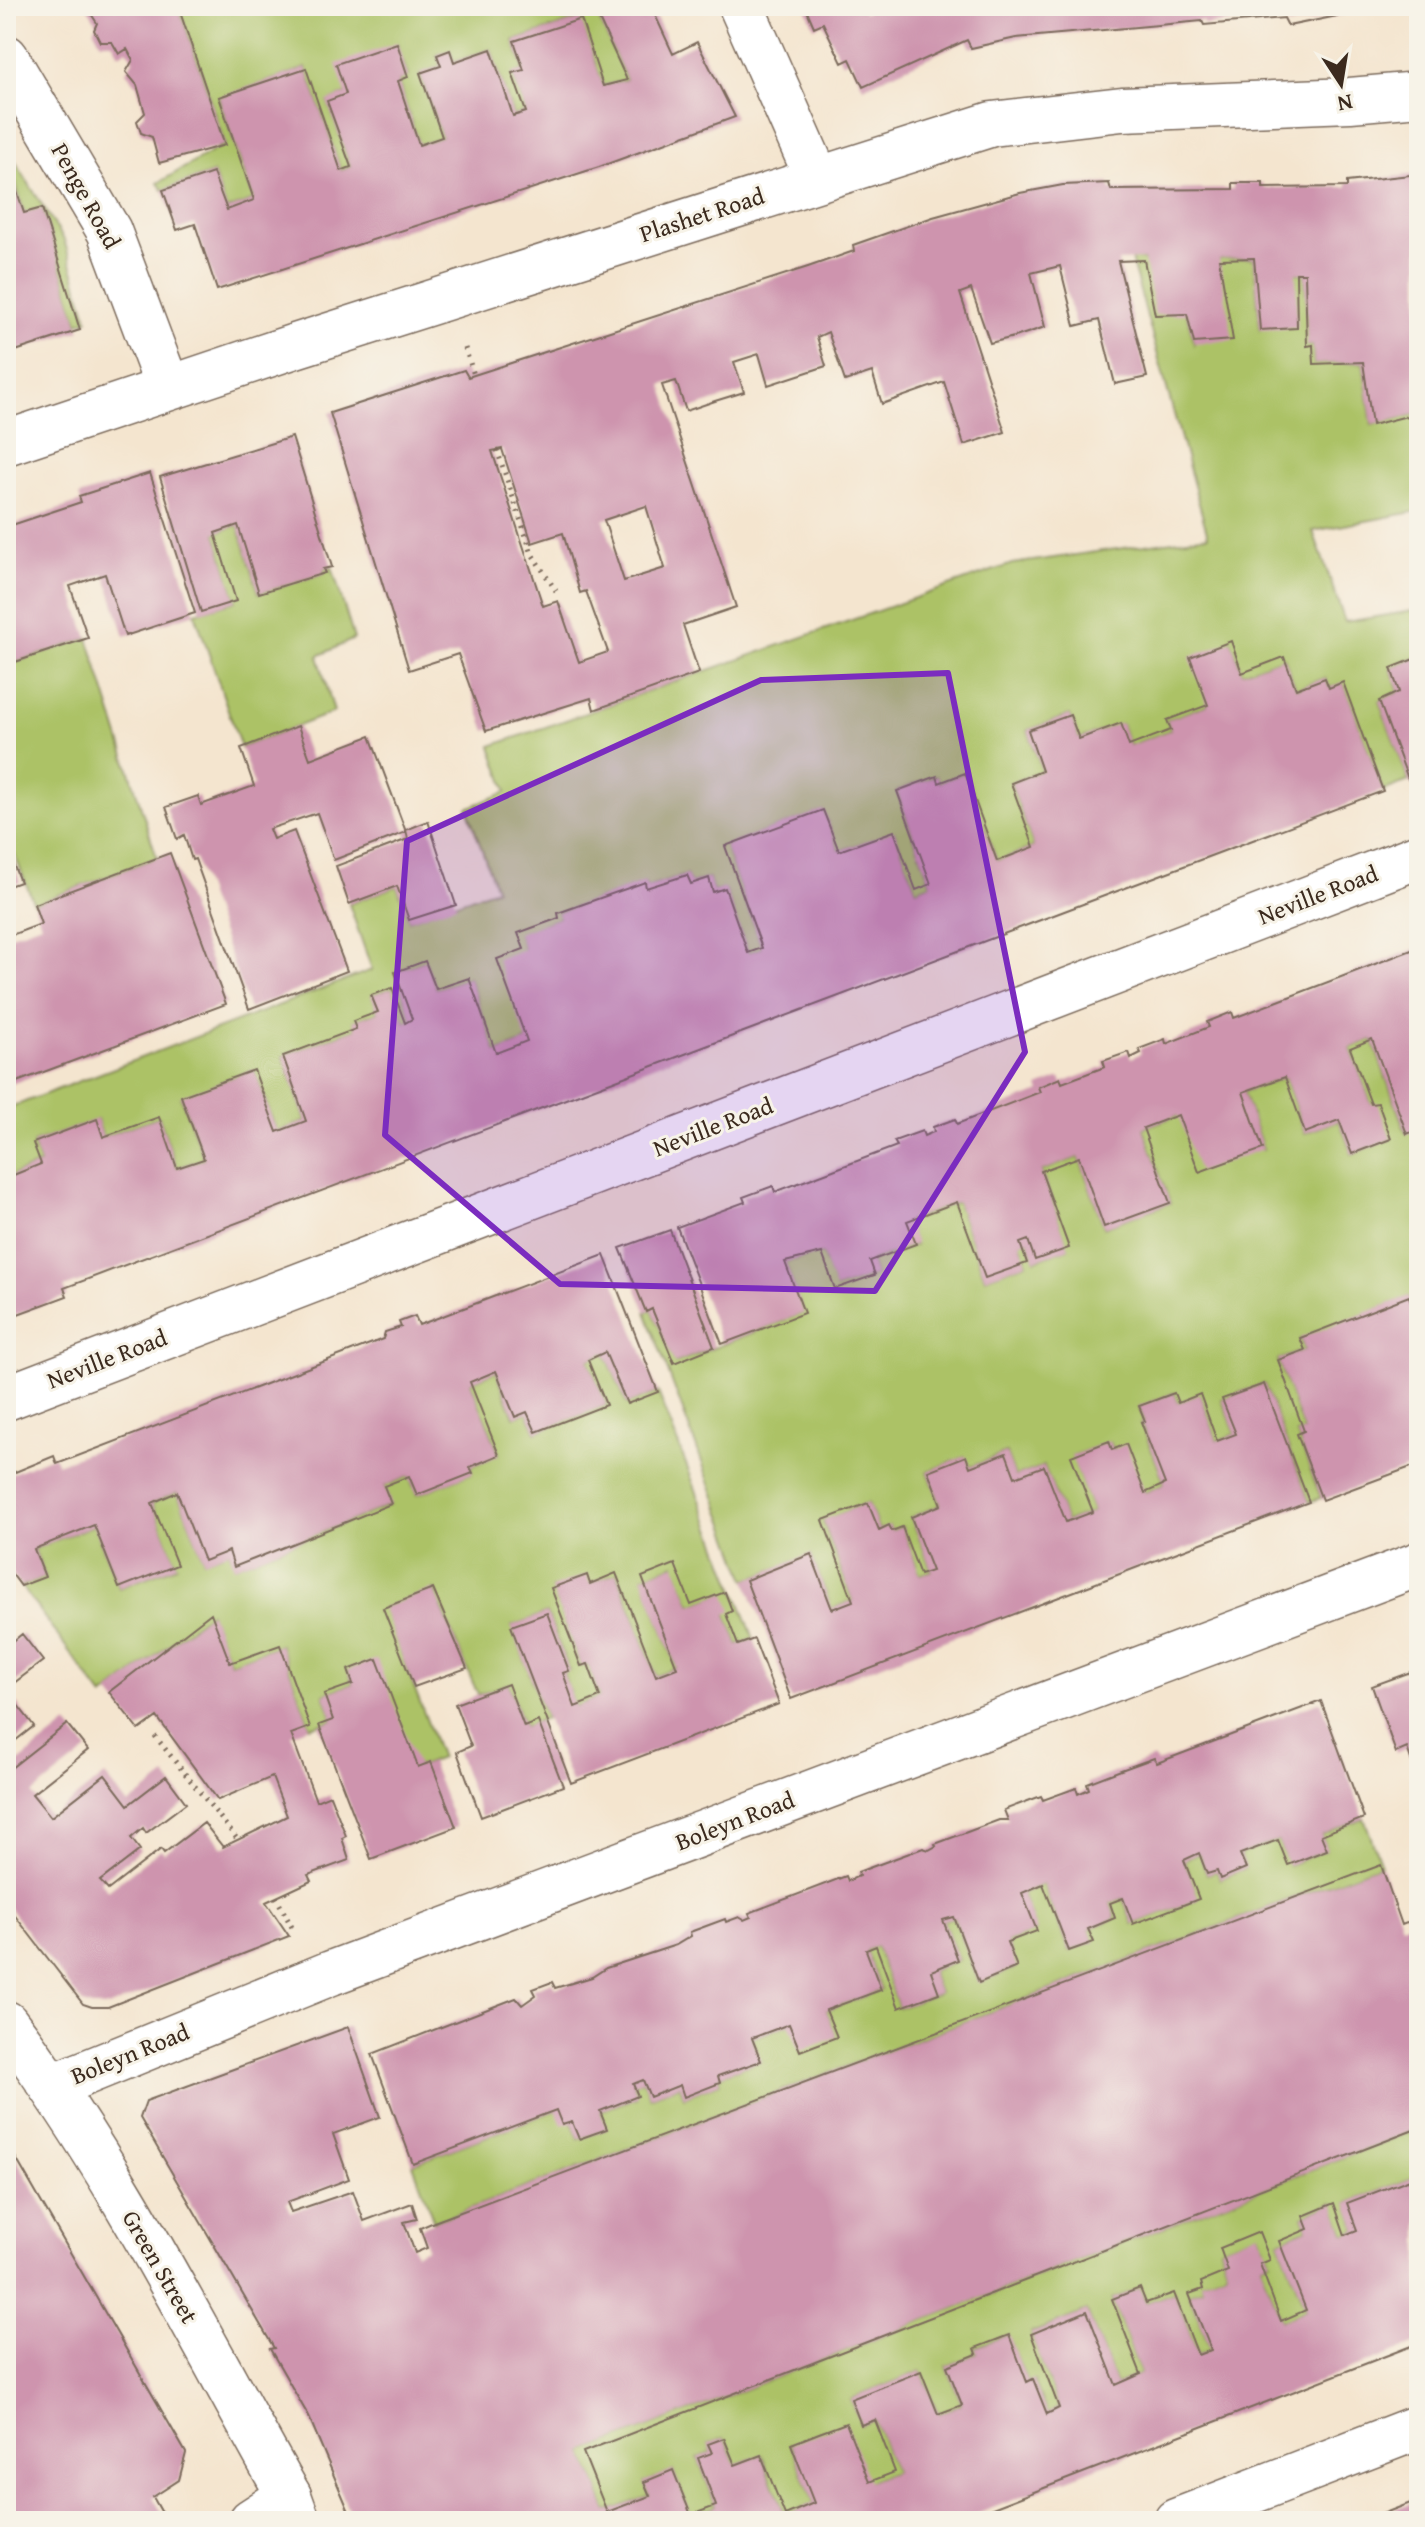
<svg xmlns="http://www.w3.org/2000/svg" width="1425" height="2527" viewBox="0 0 1425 2527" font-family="'Gentium Book Plus',serif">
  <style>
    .green { fill: #acc266; stroke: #747642; stroke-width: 2 }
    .building { fill: #ce94ae; fill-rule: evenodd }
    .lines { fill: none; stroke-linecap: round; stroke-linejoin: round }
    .minor-casing { stroke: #7c6b5c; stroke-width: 47 }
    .major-casing { stroke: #7c6b5c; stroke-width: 47 }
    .path { stroke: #7c6b5c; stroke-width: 5; stroke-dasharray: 2 6; stroke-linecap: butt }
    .minor { stroke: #fff; stroke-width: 44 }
    .major { stroke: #fff; stroke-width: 44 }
    .marked { fill: #7b2cbf; fill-opacity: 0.2; stroke: #7b2cbf; stroke-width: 6; stroke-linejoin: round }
    .labels { text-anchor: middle; stroke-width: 6; stroke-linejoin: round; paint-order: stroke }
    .street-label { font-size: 24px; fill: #3b2a1e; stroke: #f7f3e8 }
  </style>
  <rect width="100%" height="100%" fill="#f7f3e8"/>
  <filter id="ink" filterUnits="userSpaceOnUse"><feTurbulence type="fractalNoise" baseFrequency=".0125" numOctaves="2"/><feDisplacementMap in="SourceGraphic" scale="16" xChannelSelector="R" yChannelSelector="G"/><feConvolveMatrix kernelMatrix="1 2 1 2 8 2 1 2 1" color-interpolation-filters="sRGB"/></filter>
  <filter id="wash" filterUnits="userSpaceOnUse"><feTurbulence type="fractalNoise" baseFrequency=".006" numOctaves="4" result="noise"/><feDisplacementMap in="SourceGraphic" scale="32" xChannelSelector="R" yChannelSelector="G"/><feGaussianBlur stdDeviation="1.8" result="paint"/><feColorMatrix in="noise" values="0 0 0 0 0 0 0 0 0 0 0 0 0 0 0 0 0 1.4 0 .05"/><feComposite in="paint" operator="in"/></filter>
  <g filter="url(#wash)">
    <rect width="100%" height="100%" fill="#f4e5cf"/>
    <path class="green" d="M178 6H593L627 80 603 86 580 19 514 41 524 70 513 74 526 112 513 116 491 49 454 62 450 51 437 55 441 66 420 74 442 137 419 145 398 81 408 76 397 44 346 94 328 102 351 167 341 171 306 68 219 98 254 200 227 210 213 173 163 190 158 183 225 144Z
      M6 147 64 240 88 320 78 323 42 209 24 213Z
      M1254 258 1260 329 1296 273H1305L1308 346 1313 345 1314 364 1363 362 1372 425 1419 413V511L1313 531 1345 622 1419 610V657L1391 668 1399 692 1379 701 1409 781 1383 791 1343 683 1329 688 1325 678 1296 689 1284 657 1242 673 1231 642 1208 705 1167 720 1171 730 1129 746 1121 724 1079 739 1070 715 1028 730 1042 771 1011 783 1034 847 997 861 965 773 939 783 936 776 897 791 931 884 916 890 894 832 839 851 823 811 725 846 762 948 748 953 725 889 713 892 709 878 691 884 686 875 646 888 645 883 558 913 559 918 519 934 524 949 527 1041 496 1053 469 978 436 989 425 961 395 972 412 1019 405 1023 392 988 372 995 378 1012 354 1021 356 1029 283 1056 306 1121 277 1132 254 1070 181 1097 204 1159 177 1168 159 1117 103 1137 97 1120 33 1143 41 1164 6 1178V1109L372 970 349 904 397 886 409 920 496 889 467 808 507 792 491 746 1012 564 1208 536 1131 259 1144 260 1187 314 1194 343 1219 259Z
      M238 525 259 593 324 573 323 569 332 567 354 639 318 656 334 712 241 748 195 613 236 601 215 533Z
      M88 638 157 858 34 904 9 840H6V665Z
      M1372 1039 1406 1133 1419 1129V1323L1409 1297 1300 1339 1305 1350 1278 1360 1304 1431 1297 1434 1321 1498 1309 1502 1264 1384 1222 1399 1236 1434 1217 1441 1200 1395 1178 1403 1174 1393 1139 1407 1145 1421 1141 1423 1165 1484 1145 1493 1109 1442 1072 1456 1093 1512 1066 1522 1044 1466 1015 1477 1006 1453 970 1467 965 1457 928 1471 941 1505 911 1517 932 1571 920 1575 902 1527 892 1531 889 1526 879 1530 868 1503 823 1521 853 1601 832 1609 811 1555 746 1580 646 1312 652 1309 675 1363 803 1313 785 1262 822 1253 836 1289 875 1275 870 1261 915 1245 907 1221 957 1202 985 1278 1027 1263 1020 1243 1028 1240 1036 1260 1068 1248 1041 1171 1079 1157 1104 1227 1170 1203 1143 1128 1178 1115 1263 1149 1243 1092 1285 1077 1305 1133 1339 1120 1352 1154 1390 1139 1371 1104 1350 1048Z
      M605 1352 627 1404 658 1392 754 1639 738 1645 726 1614 725 1593 691 1605 674 1564 643 1577 677 1668 656 1676 617 1573 590 1584 552 1588 581 1666 588 1664 600 1697 575 1707 563 1673 569 1670 547 1613 512 1626 546 1718 524 1727 508 1684 478 1695 434 1590 384 1608 441 1758 418 1767 348 1670 353 1684 324 1694 333 1720 310 1727 280 1645 230 1663 210 1613 103 1697 21 1586 45 1577 34 1549 94 1525 119 1588 177 1566 152 1503 177 1492 204 1560 229 1551 235 1566 390 1505 384 1486 409 1476 417 1495 472 1473 470 1467 499 1454 470 1382 496 1371 514 1417 527 1412 536 1432 606 1405 588 1360Z
      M1364 1818 1381 1865 434 2222 413 2164 556 2110 572 2122 579 2139 606 2129 600 2111 637 2097 633 2084 643 2080 650 2097 680 2085 684 2097 720 2083 718 2076 760 2061 752 2038 789 2024 836 2036 826 2010 881 1990 866 1950 876 1946 899 2008 939 1993 931 1971 958 1960 943 1920 954 1917 979 1982 1016 1968 1007 1942 1036 1931 1022 1893 1043 1884 1069 1951 1093 1942 1088 1929 1115 1918 1110 1903 1123 1898 1133 1924 1198 1899 1184 1860 1199 1853 1207 1874 1217 1871 1220 1879 1245 1868 1240 1854 1278 1840 1289 1865 1326 1850 1321 1835Z
      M1419 2128V2185L1415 2177 1348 2203 1357 2230 1345 2235 1333 2203 1303 2216 1308 2229 1279 2241 1306 2310 1281 2321 1260 2264 1270 2260 1259 2233 1220 2248 1228 2271 1202 2282 1203 2289 1189 2294 1211 2350 1198 2355 1174 2293 1146 2303 1140 2288 1112 2299 1141 2374 1116 2385 1087 2311 1031 2333 1059 2408 1047 2414 1034 2380 1027 2382 1008 2335 975 2347 977 2354 947 2366 962 2405 938 2414 921 2371 851 2399 861 2425 875 2420 895 2472 869 2482 791 2444 814 2503 785 2515 762 2455 735 2465 724 2438 709 2444 712 2453 698 2458 716 2506 691 2515 673 2471 645 2482 650 2496 607 2512 583 2452Z"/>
    <g id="blocks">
      <path class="building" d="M86 6H178L225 145 159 163 152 137 141 133 137 121 145 113 137 85 126 72 133 60 127 49 119 54 112 42H100L94 30 97 23Z
        M593 6H651L673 54 697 42 735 117 599 167 217 290 195 224 177 230 163 190 213 173 227 210 254 200 219 97 306 68 341 171 351 167 327 101 346 94 336 64 397 43 408 77 398 81 419 145 442 137 420 73 441 66 437 55 450 50 454 62 491 49 513 116 526 112 512 73 524 70 514 41 581 19 603 86 627 80Z
        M805 6H860L864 13 879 6 1381 7 1288 26 1284 18 1204 25 1202 21 1016 38 971 48 967 40 863 87 850 59 842 63 823 23 814 27Z
        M6 159 24 213 42 208 80 330 6 354Z
        M1419 174V413L1372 425 1363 362 1314 364 1313 345 1307 346 1305 273H1296L1297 328 1260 330 1254 258 1219 259 1233 340 1194 343 1187 314 1155 315 1144 260 1118 261 1147 377 1115 384 1099 320 1075 326 1060 266 1031 273 1045 327 1018 336 990 343 971 289 960 293 1005 432 964 445 944 382 882 404 872 372 845 381 828 332 817 337 826 366 768 385 759 354 734 362 744 392 715 401 686 411 676 381 662 385 736 607 683 625 699 673 594 710 591 698 486 731 458 654 409 670 330 413 464 370 468 377 474 375 808 267 854 251 853 245 933 217 1020 193 1063 185 1109 183 1111 190 1233 189V183H1263V188L1347 187V182ZM502 449 532 543 563 533 580 593 586 591 608 652 579 662 558 601 543 606 492 451ZM646 506 665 568 624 581 604 520Z
        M292 437 332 567 323 569 325 573 259 593 238 525 215 533 236 601 201 612 160 477Z
        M150 473 195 613 125 636 105 574 70 586 88 638 6 665V527L81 502 79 496Z
        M1231 641 1242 673 1284 657 1296 689 1325 678 1329 688 1343 682 1383 791 64 1288 67 1296 7 1318 6 1178 41 1164 33 1143 97 1119 103 1137 159 1117 177 1168 204 1159 181 1096 254 1070 277 1132 306 1121 283 1056 356 1029 353 1021 378 1012 371 995 392 988 405 1023 412 1019 395 972 425 961 436 989 469 978 496 1053 527 1041 497 959 524 949 518 933 559 918 558 913 645 882 646 888 687 875 691 884 709 878 713 892 725 888 748 953 762 948 725 846 823 810 839 851 894 831 916 890 931 884 897 791 937 776 939 783 965 773 997 861 1034 847 1011 783 1042 771 1028 730 1070 715 1079 739 1121 723 1129 746 1171 730 1167 720 1208 705 1190 657Z
        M1419 657V780L1410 784 1379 701 1399 692 1391 668Z
        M298 726 310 759 370 736 406 832 334 860 317 813 269 829 273 839 294 831 347 971 249 1009 195 859 192 860 184 835 177 839 166 807 198 796 201 805 254 786 241 748Z
        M428 821 456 905 409 920 397 886 349 904 336 866 408 839 406 830Z
        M6 845 20 882 6 887Z
        M170 853 226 1004 6 1086V937L41 924 34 904Z
        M1419 940V1129L1407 1134 1372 1039 1350 1048 1371 1104 1378 1103 1391 1139 1352 1154 1339 1120 1305 1133 1285 1077 1243 1092 1263 1149 1199 1172 1178 1115 1143 1128 1170 1203 1104 1227 1079 1157 1041 1171 1069 1248 1035 1260 1028 1240 1020 1243 1027 1263 985 1278 957 1202 907 1221 916 1244 870 1261 875 1275 835 1289 822 1253 785 1262 804 1313 722 1344 677 1227 745 1202 743 1197 773 1186 775 1192 897 1146 894 1141 922 1131 924 1136 934 1132 933 1127 955 1119 957 1124 1040 1092 1038 1087 1060 1078 1062 1083 1105 1067 1103 1061 1129 1052 1131 1058 1141 1053 1139 1049 1165 1039 1166 1044 1209 1027 1207 1022 1232 1012 1234 1018 1417 948 1414 942Z
        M670 1230 714 1347 674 1363 652 1309 646 1312 620 1248Z
        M604 1255 658 1392 627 1404 605 1352 588 1360 606 1405 536 1432 527 1412 515 1417 496 1371 470 1382 499 1455 470 1467 473 1473 417 1495 409 1476 384 1486 391 1504 234 1567 229 1551 204 1561 177 1492 152 1503 177 1565 119 1588 94 1525 34 1549 45 1577 21 1586 6 1566 8 1475 54 1456 57 1464 383 1339 385 1332 401 1327 399 1322 415 1316 419 1325Z
        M1409 1296 1419 1323V1464L1322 1500 1297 1434 1304 1431 1278 1360 1305 1350 1300 1338Z
        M1264 1384 1309 1502 791 1699 746 1580 811 1554 832 1609 853 1601 823 1520 868 1503 879 1530 889 1525 892 1531 902 1527 920 1575 932 1571 911 1517 941 1505 928 1471 966 1456 970 1467 1006 1453 1015 1477 1044 1466 1066 1522 1093 1512 1071 1456 1109 1441 1112 1450 1126 1444 1145 1493 1165 1484 1141 1422 1145 1421 1139 1406 1174 1393 1178 1403 1200 1394 1217 1441 1236 1434 1222 1399Z
        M675 1564 691 1605 725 1592 732 1611 726 1614 738 1645 754 1639 779 1704 571 1783 511 1626 547 1613 569 1671 563 1673 575 1707 600 1697 588 1664 581 1666 551 1588 587 1575 590 1584 616 1573 656 1676 677 1668 642 1577Z
        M433 1589 467 1668 414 1687 383 1608Z
        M211 1613 230 1663 280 1645 310 1727 291 1734 316 1801 330 1795 346 1836 342 1838 349 1860 308 1875 311 1881 266 1902 289 1936 108 2007H92L83 2004 6 1904V1772L67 1724 88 1750 32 1794 51 1817 105 1775 128 1805 166 1776 186 1803 146 1833 143 1828 131 1838 140 1850 100 1881 108 1890 161 1849 164 1853 204 1823 223 1847 287 1816 272 1777 218 1800 157 1717 139 1730 109 1692Z
        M22 1634 43 1661 6 1689V1647Z
        M377 1659 418 1767 431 1762 456 1827 371 1859 319 1725 333 1720 324 1694 353 1684 348 1670Z
        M1419 1669V1782L1407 1748 1396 1753 1372 1686Z
        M508 1684 524 1727 538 1721 563 1786 481 1817 457 1752 471 1746 455 1704Z
        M6 1690 34 1726 6 1748Z
        M1321 1701 1364 1818 1321 1835 1327 1850 1288 1865 1278 1840 1240 1854 1246 1868 1220 1879 1217 1871 1207 1874 1199 1853 1184 1860 1199 1899 1133 1924 1123 1898 1110 1903 1115 1918 1088 1929 1094 1942 1069 1951 1043 1884 1022 1893 1037 1931 1007 1942 1017 1967 979 1983 954 1917 943 1920 958 1960 931 1971 939 1993 899 2008 876 1946 866 1950 881 1990 826 2010 837 2037 800 2051 789 2024 752 2038 761 2061 718 2076 720 2083 684 2097 680 2085 650 2097 643 2080 633 2084 638 2096 600 2111 607 2129 579 2139 572 2122 562 2125 556 2110 413 2164 372 2054 516 1998 522 2005 536 1995 533 1989 552 1982 555 1988 592 1977 606 1968 676 1945 691 1936 690 1932 725 1919 726 1922 739 1917 744 1920 751 1917 749 1913 846 1876 848 1881 859 1876 858 1872 923 1848 929 1850 936 1846 935 1844 999 1820H1008L1004 1810 1041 1796 1043 1800 1076 1788 1078 1794 1089 1789 1087 1783 1121 1770 1154 1758 1157 1763Z
        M1381 1865 1402 1925 1419 1918V2128L583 2452 607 2512 650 2496 644 2482 673 2470 691 2515 716 2506 698 2458 712 2453 708 2444 724 2438 735 2465 761 2455 785 2515 814 2503 791 2444 819 2433 846 2423 869 2482 895 2472 875 2420 861 2425 851 2399 921 2371 938 2414 962 2405 947 2366 977 2354 975 2348 1009 2335 1027 2382 1033 2379 1047 2414 1059 2408 1031 2334 1087 2311 1116 2385 1127 2380 1141 2374 1112 2299 1140 2288 1146 2303 1174 2293 1198 2355 1211 2350 1189 2294 1203 2289 1201 2282 1228 2271 1220 2248 1259 2232 1270 2260 1260 2264 1281 2321 1306 2310 1279 2241 1308 2229 1303 2216 1334 2203 1345 2235 1357 2230 1347 2203 1415 2177 1419 2185V2343L959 2521H353L309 2417 270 2349 274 2348 140 2118 146 2101 348 2027 380 2117 333 2134 349 2179 287 2202 291 2212 353 2191 364 2221 412 2203 417 2219 404 2222 415 2253 427 2248 420 2228 434 2222Z
        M6 2141 186 2453 179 2480 153 2497 162 2513 150 2521H6Z
        M1413 2502 1419 2503V2521H1364Z"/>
    </g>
  </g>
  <g filter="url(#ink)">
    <use href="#blocks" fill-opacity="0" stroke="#7c6b5c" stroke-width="2"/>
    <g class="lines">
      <defs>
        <path id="minor" d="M741 6 817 178
          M6 57 109 231 168 388
          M6 1398 1419 856
          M53 2086 331 1973 1419 1564
          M251 2521 289 2496
          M1176 2521 1419 2427"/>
        <path id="major" d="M6 443 295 346 992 124 1122 109 1350 100 1419 94
          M6 2023C117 2169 199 2337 289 2496L298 2521"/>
      </defs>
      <use href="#minor" class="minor-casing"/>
      <use href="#major" class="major-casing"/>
      <path class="path" d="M465 348 474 375
        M497 450 532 554 556 591
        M155 1736 238 1840
        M276 1897 294 1931"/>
      <use href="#minor" class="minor"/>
      <use href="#major" class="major"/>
    </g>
  </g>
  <path class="marked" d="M948 673 1025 1052 875 1291 560 1284 385 1135 407 841 761 680Z"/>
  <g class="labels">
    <g class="street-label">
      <text transform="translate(86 196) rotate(61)" y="8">Penge Road</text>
      <text transform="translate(702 215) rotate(-18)" y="8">Plashet Road</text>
      <text transform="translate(1318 895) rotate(-21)" y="8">Neville Road</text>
      <text transform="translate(713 1127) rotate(-21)" y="8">Neville Road</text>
      <text transform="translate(107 1359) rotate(-21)" y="8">Neville Road</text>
      <text transform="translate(735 1821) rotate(-21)" y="8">Boleyn Road</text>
      <text transform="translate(130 2054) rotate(-22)" y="8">Boleyn Road</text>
      <text transform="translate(160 2267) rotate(60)" y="8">Green Street</text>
    </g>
  </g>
  <rect width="1425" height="2527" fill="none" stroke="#f7f3e8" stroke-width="32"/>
  <g transform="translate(1341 84) rotate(168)" stroke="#f7f3e8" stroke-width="6" paint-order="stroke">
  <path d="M0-6L14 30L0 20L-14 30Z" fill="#3b2a1e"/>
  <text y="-12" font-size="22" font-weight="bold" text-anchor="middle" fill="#3b2a1e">N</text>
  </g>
</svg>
